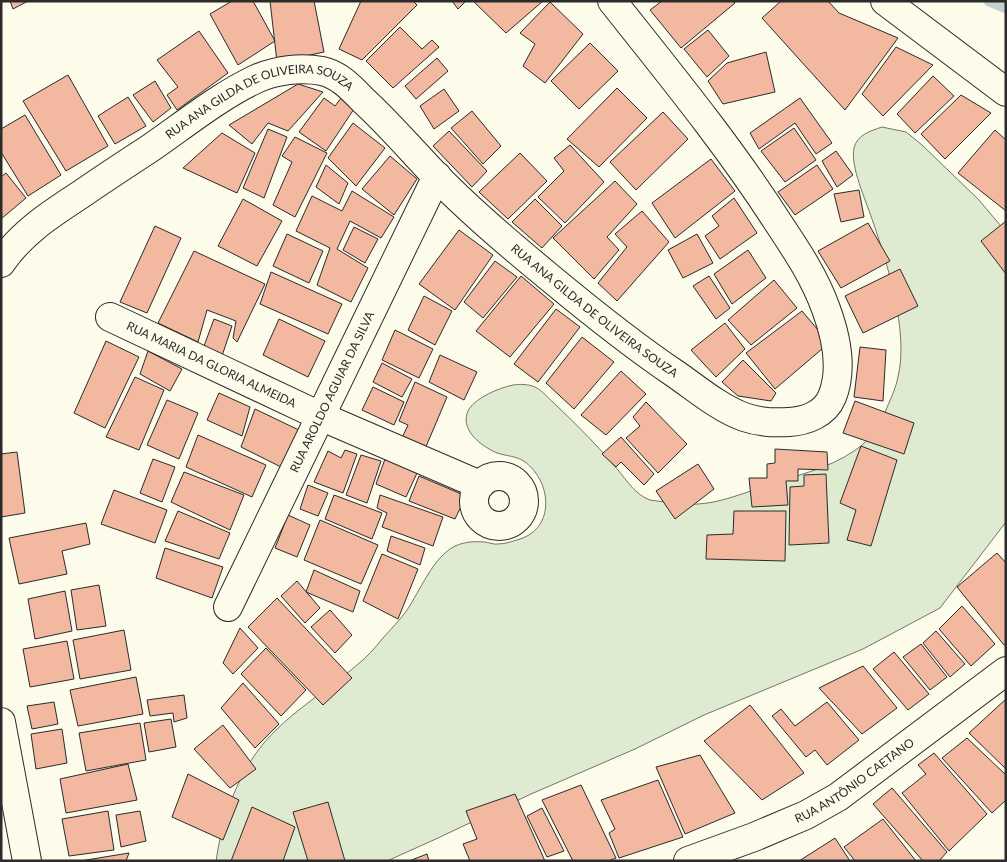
<svg xmlns="http://www.w3.org/2000/svg" width="1007" height="862" viewBox="0 0 1007 862" font-family="Lato,sans-serif">
  <style>
    .green { fill: #deebd1; stroke: #74746e }
    .lines { fill: none; stroke-linecap: round; stroke-linejoin: round }
    .stream { stroke: #c7d0d0; stroke-width: 11 }
    .building { fill: #f2b8a0; stroke: #2b2b2b }
    .minor-casing { stroke: #2b2b2b; stroke-width: 30 }
    .minor { stroke: #fdfbea; stroke-width: 28 }
    .labels { text-anchor: middle; stroke-width: 4; stroke-linejoin: round; paint-order: stroke }
    .street-label { font-size: 12px; fill: #2b2b2b; stroke: #fdfbea }
  </style>
  <rect width="100%" height="100%" fill="#fdfbea"/>
  <path class="green" d="M882 127 906 132 922 145 978 199 1006 232V522L940 608 863 649 704 715 635 749 531 794 438 838 387 861H216C221 827 231 793 249 764 274 721 321 696 357 665 367 657 375 648 383 638 391 629 400 620 407 610 420 591 433 557 455 546 464 542 474 541 484 542 488 542 494 545 498 544 505 544 514 541 520 539 555 528 552 482 525 462 517 456 506 456 497 453 481 446 458 429 469 409 477 397 499 388 513 385 520 384 528 384 535 387 543 391 550 400 557 406 578 426 599 447 618 470 627 481 636 495 650 500 655 501 660 501 665 502 705 509 727 499 765 486 794 476 828 469 854 451 873 438 880 426 888 405 892 396 896 387 898 377 909 332 887 262 872 219 866 201 850 166 854 148 857 135 870 131 882 127Z"/>
  <g class="lines">
    <path class="stream" d="M989 1 1006 8"/>
  </g>
  <path class="building" d="M10 1H28L13 9Z
    M232 1H253L275 41 238 65 210 14Z
    M270 1H314L324 52 277 62Z
    M361 1H413L417 5 362 60 339 49Z
    M452 1H466L458 9Z
    M473 1H543L506 33Z
    M662 1H734L735 3 681 48 650 10Z
    M781 1H828L839 13 898 38 845 110 762 18Z
    M550 2 583 34 545 83 523 66 535 44 520 33Z
    M400 27 422 49 432 40 439 47 393 88 366 61Z
    M708 30 729 56 707 77 684 49Z
    M199 31 228 73 177 110 167 95 178 87 157 60Z
    M590 43 618 71 579 109 551 81Z
    M896 47 933 65 883 116 862 94Z
    M766 52 775 92 723 104 708 81 727 63Z
    M437 58 448 71 416 99 405 86Z
    M68 75 108 146 66 171 23 101Z
    M933 76 954 96 915 133 897 114Z
    M155 81 171 108 153 122 133 95Z
    M298 84 323 92 288 131 268 123 252 144 229 125Z
    M617 88 647 118 599 167 567 139Z
    M444 89 459 111 434 129 420 106Z
    M961 95 991 113 945 159 921 134Z
    M128 97 146 126 115 144 98 116Z
    M342 97 354 109 326 151 299 132 324 98 335 106Z
    M800 98 832 143 816 154 795 123 759 149 750 133Z
    M472 111 501 146 483 164 451 128Z
    M663 112 688 139 636 190 610 162Z
    M25 115 61 175 28 196 1 152V129Z
    M353 123 385 148 356 186 328 158Z
    M794 128 816 160 785 182 761 151Z
    M268 129 287 137 264 198 243 188Z
    M995 130 1006 140V211L958 173Z
    M449 131 487 171 472 187 433 146Z
    M222 133 255 153 237 193 183 168Z
    M295 137 327 153 295 217 273 205 292 162 282 156Z
    M570 145 604 182 565 223 538 197 564 171 554 158Z
    M836 151 853 175 837 187 822 161Z
    M520 153 547 181 508 219 479 192Z
    M390 156 417 179 394 215 362 189Z
    M711 159 735 191 675 238 652 203Z
    M326 165 348 183 339 204 316 187Z
    M817 165 833 189 795 215 778 192Z
    M6 173 26 198 1 219V177Z
    M615 181 637 204 607 237 619 250 594 279 553 238Z
    M859 190 864 217 841 222 834 194Z
    M352 191 394 217 381 238 350 221 337 249 368 268 351 302 317 285 330 248 296 231 312 196 342 211Z
    M734 198 757 233 720 259 705 236 719 226 712 216Z
    M243 199 282 221 257 266 218 246Z
    M535 199 562 226 542 248 512 222Z
    M642 211 669 242 617 301 598 283 627 247 615 234Z
    M1006 221V274L981 241Z
    M868 223 890 261 841 288 818 251Z
    M155 226 181 238 147 313 120 302Z
    M354 227 378 239 365 263 343 250Z
    M459 230 493 255 455 310 419 284Z
    M287 234 323 251 309 283 273 266Z
    M697 234 713 263 683 278 668 250Z
    M748 250 766 278 732 304 714 274Z
    M194 251 265 284 237 342 233 338 236 321 207 310 198 342 158 323Z
    M495 261 517 277 483 318 464 302Z
    M900 269 918 306 863 333 845 296Z
    M271 272 342 304 328 334 260 304Z
    M521 276 554 304 510 357 476 331Z
    M709 276 730 308 716 319 693 286Z
    M774 280 797 308 751 345 728 320Z
    M424 296 452 311 435 345 408 330Z
    M556 309 580 327 538 382 514 364Z
    M802 311 829 343 775 389 746 353Z
    M214 319 232 326 222 356 204 346Z
    M279 319 325 341 308 377 263 355Z
    M725 323 745 349 716 377 691 350Z
    M395 330 433 349 419 378 382 360Z
    M582 337 614 362 574 409 546 383Z
    M106 341 139 357 105 428 74 413Z
    M860 347 886 350 883 401 854 397Z
    M148 351 182 369 170 391 140 374Z
    M440 355 477 372 464 400 429 382Z
    M743 360 776 393 771 401 738 396 722 382Z
    M382 363 412 379 402 397 373 382Z
    M621 371 646 394 606 435 581 415Z
    M135 377 164 390 139 450 106 437Z
    M415 382 447 397 425 449 401 440 408 425 399 421Z
    M373 387 404 402 394 425 362 410Z
    M219 393 250 407 242 436 207 420Z
    M167 400 198 413 179 459 147 445Z
    M855 401 914 423 904 454 843 433Z
    M646 402 687 444 658 473 626 438 640 426 633 417Z
    M255 409 303 432 285 469 241 447Z
    M198 435 266 465 252 497 186 467Z
    M621 437 654 474 644 485 621 462 616 467 602 454Z
    M861 446 897 460 871 546 847 540 856 510 840 503Z
    M775 449 827 452 828 470 798 469V481H786L788 505 752 507 749 478H767V464L775 463Z
    M345 450 357 454 343 493 314 482 328 451 341 458Z
    M17 452 25 513 1 517V454Z
    M361 455 381 461 367 503 346 495Z
    M153 459 175 467 162 502 140 493Z
    M385 459 417 473 406 497 376 484Z
    M698 464 714 489 675 519 656 491Z
    M184 472 244 495 230 530 171 502Z
    M826 474 829 543 789 545 790 487 804 486V475Z
    M419 476 466 496 455 519 409 501Z
    M308 485 328 493 318 516 300 509Z
    M114 490 167 510 155 543 101 524Z
    M334 495 382 513 372 539 325 519Z
    M380 495 443 517 433 546 382 527 387 513 377 508Z
    M178 511 230 533 219 559 165 541Z
    M734 511H786L785 561 706 559 707 535 733 534Z
    M288 515 310 525 297 557 275 548Z
    M320 520 378 545 361 584 304 560Z
    M86 523 90 544 62 551 67 574 19 584 9 538Z
    M391 536 425 548 420 565 387 551Z
    M165 548 223 567 212 598 156 578Z
    M997 553 1006 563V644L1004 645 957 587Z
    M382 554 418 569 398 619 363 601Z
    M314 570 360 591 353 612 306 592Z
    M297 581 320 608 305 623 281 596Z
    M99 585 106 626 77 630 71 590Z
    M65 591 72 631 35 639 28 599Z
    M277 598 352 678 323 705 248 627Z
    M962 606 995 644 971 666 939 629Z
    M330 610 352 635 335 653 311 627Z
    M240 628 258 648 233 674 223 663Z
    M124 630 131 670 80 679 73 640Z
    M936 631 965 664 950 677 923 643Z
    M67 641 74 679 30 687 23 649Z
    M921 644 947 677 930 690 903 657Z
    M266 648 306 690 281 716 241 674Z
    M894 652 929 694 908 710 873 669Z
    M863 666 897 708 862 734 819 688Z
    M136 677 143 714 78 726 70 690Z
    M243 683 279 724 255 748 221 708Z
    M184 695 187 718 174 722 173 713 150 716 147 700Z
    M1006 699V769L969 733Z
    M54 702 58 724 32 729 27 706Z
    M827 702 859 740 827 765 815 750 806 757 772 716 781 709 795 726Z
    M750 705 804 773 762 800 704 741Z
    M171 719 176 747 149 752 144 723Z
    M140 723 146 760 86 771 79 733Z
    M223 725 256 769 230 788 194 749Z
    M62 729 67 763 36 769 31 734Z
    M967 738 1006 775V800L992 813 942 758Z
    M934 753 987 814 949 851 902 793 926 774 918 765Z
    M700 755 735 813 685 834 656 767Z
    M128 764 137 800 66 813 60 779Z
    M188 774 239 800 223 840 172 817Z
    M658 780 683 837 619 858 609 833 615 829 601 800Z
    M581 785 616 858 608 861H573L542 800Z
    M892 788 947 852 939 861H923L873 804Z
    M515 794 545 861H470L463 844 477 839 466 811Z
    M328 802 345 861H308L293 812Z
    M252 807 295 827 283 861H231Z
    M542 808 564 851 547 857 527 816Z
    M108 811 114 850 69 856 62 819Z
    M140 811 146 841 121 847 116 815Z
    M883 819 916 861H855L844 847Z
    M835 838 850 861H799Z
    M129 853 126 861H80Z
    M427 854 429 861H409Z"/>
  <g class="lines">
    <defs>
      <g id="minor">
        <path d="M885 1 1006 92"/>
        <path id="s1" d="M1 263C21 233 51 214 80 195 103 179 126 164 149 149 184 125 218 97 256 79 276 70 301 67 322 71 340 75 352 89 364 101 390 125 413 152 437 177 472 213 510 245 549 277 590 311 631 344 674 373 696 388 719 408 744 417 758 422 774 423 789 422 806 421 825 414 832 397 843 370 836 336 826 309 815 278 797 251 779 224 729 146 670 74 612 1"/>
        <path id="s2" d="M110 317 320 416 480 485"/>
        <circle cx="499" cy="501" r="25"/>
        <path id="s3" d="M228 607 437 176"/>
        <path d="M1 722 27 861"/>
        <path id="s4" d="M688 861 754 837 806 815 838 797 1006 671"/>
      </g>
    </defs>
    <use href="#minor" class="minor-casing"/>
    <use href="#minor" class="minor"/>
  </g>
  <g class="labels">
    <g class="street-label">
      <text dy="4" stroke="none"><textPath href="#s1" startOffset="314">RUA ANA GILDA DE OLIVEIRA SOUZA</textPath></text>
      <text dy="4" stroke="none"><textPath href="#s1" startOffset="748">RUA ANA GILDA DE OLIVEIRA SOUZA</textPath></text>
      <text dy="4" stroke="none"><textPath href="#s2" startOffset="112">RUA MARIA DA GLORIA ALMEIDA</textPath></text>
      <text dy="4" stroke="none"><textPath href="#s3" startOffset="239">RUA AROLDO AGUIAR DA SILVA</textPath></text>
      <text dy="4" stroke="none"><textPath href="#s4" startOffset="186">RUA ANTÔNIO CAETANO</textPath></text>
    </g>
  </g>
  <rect width="1007" height="862" fill="none" stroke="#2b2b2b" stroke-width="5"/>
</svg>
